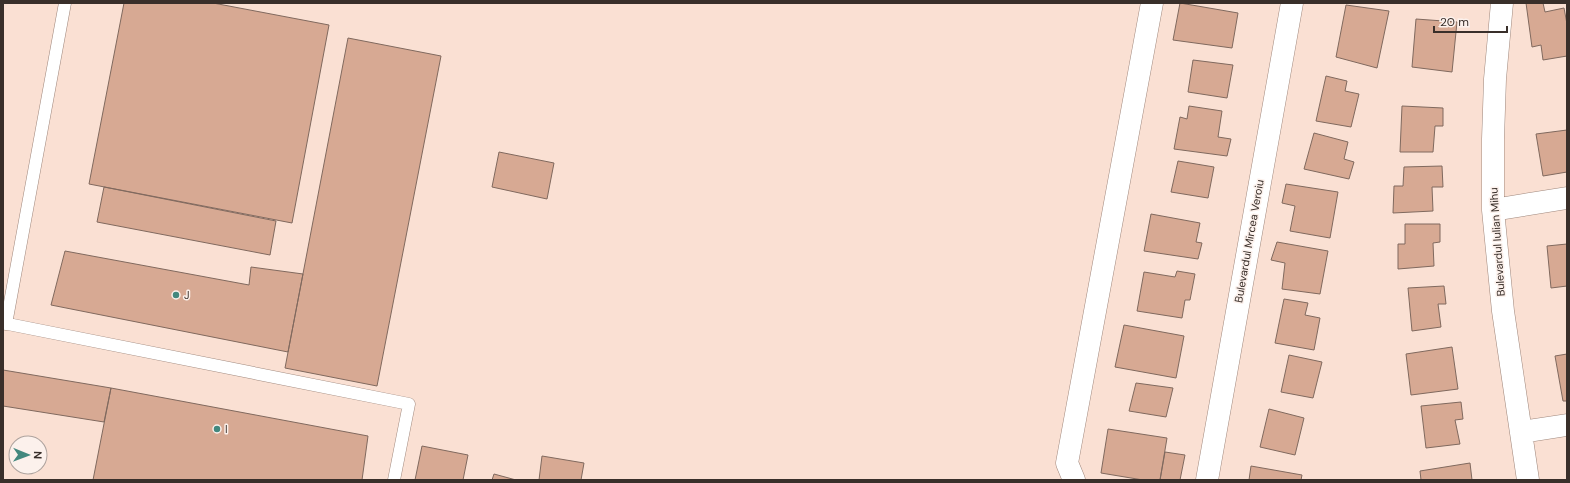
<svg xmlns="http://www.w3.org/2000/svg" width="1570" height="483" viewBox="0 0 1570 483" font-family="'DM Sans',sans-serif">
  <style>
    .building { fill: #d7a993; stroke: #80695e }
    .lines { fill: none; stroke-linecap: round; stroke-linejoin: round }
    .service-casing { stroke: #9f877c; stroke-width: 13 }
    .minor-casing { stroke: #9f877c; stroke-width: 23 }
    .service { stroke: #fff; stroke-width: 12 }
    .minor { stroke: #fff; stroke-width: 22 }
    .poi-dot { fill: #43887e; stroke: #fcf1ec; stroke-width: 1.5 }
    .labels { text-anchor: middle; stroke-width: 3; stroke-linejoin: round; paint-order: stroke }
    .street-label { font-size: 11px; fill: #392f2a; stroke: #fcf1ec }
    .poi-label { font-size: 11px; fill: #392f2a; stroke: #fcf1ec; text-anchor: start }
  </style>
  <rect width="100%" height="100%" fill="#fae0d3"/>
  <path class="building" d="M124 3H213L329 25 292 223 89 184Z
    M1180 3 1238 13 1232 48 1173 40Z
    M1526 3H1543L1545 12 1564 8 1567 24V56L1543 60 1541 45 1532 47Z
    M1346 5 1389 11 1377 68 1336 57Z
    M1416 19 1457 22 1452 72 1412 67Z
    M348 38 441 56 377 386 285 368Z
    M1193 60 1233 65 1227 98 1188 92Z
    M1326 76 1347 81 1345 91 1359 94 1351 127 1316 121Z
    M1189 106 1222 111 1218 137 1231 139 1227 156 1174 149 1180 117 1187 119Z
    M1402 106 1443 108V126H1435L1433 152H1400Z
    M1567 130V172L1543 176 1536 134Z
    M1314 133 1348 142 1344 159 1354 162 1349 179 1304 169Z
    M499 152 554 163 547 199 492 187Z
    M1178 161 1214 167 1208 198 1171 192Z
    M1442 166 1443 187H1432L1433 211 1393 213 1394 186H1403L1404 167Z
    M1286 184 1338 192 1330 238 1290 231 1295 206 1282 203Z
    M104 187 276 221 270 255 97 222Z
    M1151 214 1200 223 1196 242 1202 243 1198 259 1144 251Z
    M1405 224H1440V242L1433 243 1434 266 1398 269V244H1405Z
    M1277 242 1328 251 1320 294 1282 289 1285 263 1271 260Z
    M1567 244V286L1551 288 1547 246Z
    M65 251 249 285 251 267 303 274 288 352 51 305Z
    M1177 271 1195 274 1190 300H1185L1182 318 1137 311 1144 272 1175 277Z
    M1444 286 1446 304H1438L1441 327 1412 331 1408 288Z
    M1284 299 1308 303 1305 315 1320 318 1314 350 1275 343Z
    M1124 325 1184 336 1176 378 1115 367Z
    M1452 347 1458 389 1411 395 1406 354Z
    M1567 354V401H1563L1555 356Z
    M1289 355 1322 362 1313 398 1281 392Z
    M3 370 111 388 104 422 3 406Z
    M1136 383 1173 388 1166 417 1129 411Z
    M111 388 368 436 362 480H93Z
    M1461 402 1463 419 1455 420 1460 444 1426 448 1421 406Z
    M1269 409 1304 418 1295 455 1260 447Z
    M1108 429 1167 438 1160 480H1143L1101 473Z
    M422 446 468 455 463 480H415Z
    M1165 452 1185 455 1180 480H1160Z
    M542 456 584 463 581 480H539Z
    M1470 463 1472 480H1421L1420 471Z
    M1251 466 1302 475 1301 480H1249Z
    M494 474 516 480H492Z"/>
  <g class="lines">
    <defs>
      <path id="service" d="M3 323 409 404 394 480
        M6 324 65 3"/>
      <path id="minor" d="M1502 3 1495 79 1493 139V210L1503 311 1528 480
        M1493 210 1567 198
        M1521 432 1567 425
        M1074 480 1067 463 1152 3
        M1207 480 1292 3"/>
    </defs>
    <use href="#service" class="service-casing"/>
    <use href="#minor" class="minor-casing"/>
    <use href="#service" class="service"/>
    <use href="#minor" class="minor"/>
  </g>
  <g class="poi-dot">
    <circle cx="176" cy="295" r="4"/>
    <circle cx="217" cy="429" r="4"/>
  </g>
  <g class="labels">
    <g class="street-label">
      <text transform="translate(1249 241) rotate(-80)" y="4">Bulevardul Mircea Veroiu</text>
      <text transform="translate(1497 242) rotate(-94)" y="4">Bulevardul Iulian Mihu</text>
    </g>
    <g class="poi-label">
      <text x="184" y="299">J</text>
      <text x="225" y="433">I</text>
    </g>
  </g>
  <rect width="1570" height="483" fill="none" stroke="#392f2a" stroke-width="8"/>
  <g transform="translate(28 455) rotate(91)"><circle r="19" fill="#fcf1ec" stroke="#aea39e"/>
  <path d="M0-3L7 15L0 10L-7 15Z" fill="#43887e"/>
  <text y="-6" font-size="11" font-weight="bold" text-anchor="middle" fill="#392f2a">N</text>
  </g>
  <path d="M1434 26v6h73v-6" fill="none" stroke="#392f2a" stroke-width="2"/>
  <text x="1440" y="26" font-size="12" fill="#392f2a" stroke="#fcf1ec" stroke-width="3" paint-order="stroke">20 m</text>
</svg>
